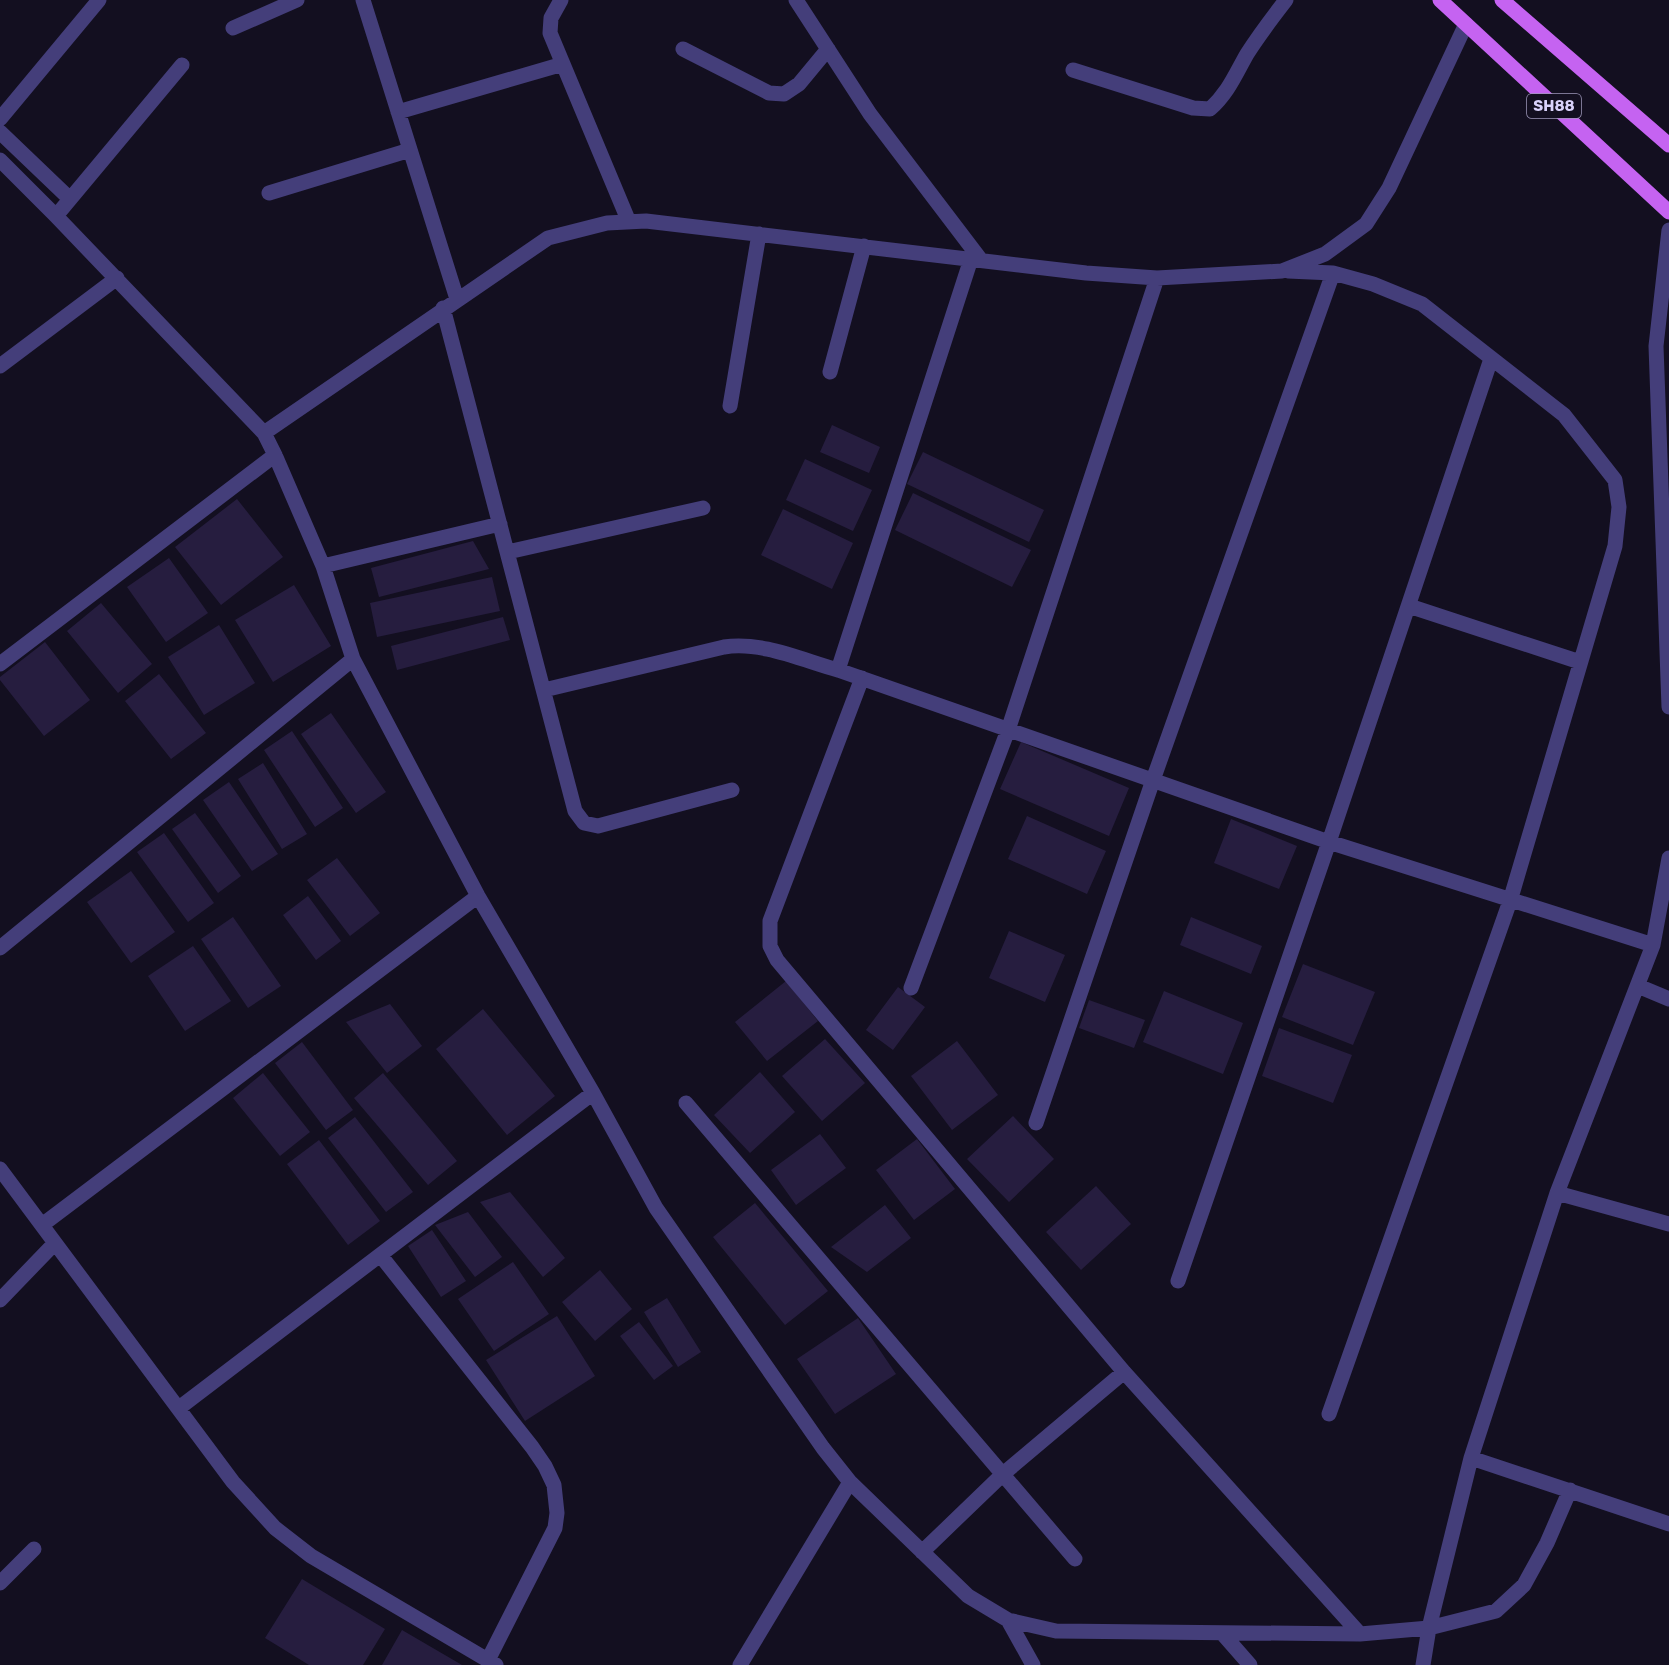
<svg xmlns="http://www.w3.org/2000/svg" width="1669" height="1665" viewBox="0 0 1669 1665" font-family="Rubik,sans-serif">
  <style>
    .building { fill: #261d3f }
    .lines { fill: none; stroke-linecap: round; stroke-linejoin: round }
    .minor { stroke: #443e7a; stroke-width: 15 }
    .major { stroke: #c563f1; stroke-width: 15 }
    .labels { text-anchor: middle; stroke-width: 4.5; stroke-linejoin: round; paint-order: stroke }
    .shield { fill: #130f20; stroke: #9e98b9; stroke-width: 1.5 }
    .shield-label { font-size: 15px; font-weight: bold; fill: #d9d2fb }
  </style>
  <rect width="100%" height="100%" fill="#130f20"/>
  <path class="building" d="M832 425 880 447 869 473 820 452Z
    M923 452 1044 510 1029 542 907 484Z
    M805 459 872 490 853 531 786 500Z
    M913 493 1031 550 1012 587 895 530Z
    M237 499 283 557 221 605 175 547Z
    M783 509 853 543 832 589 761 555Z
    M473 541 489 569 379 597 371 568Z
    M169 558 208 613 166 642 127 587Z
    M492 577 500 611 377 637 370 603Z
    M294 585 331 646 273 682 235 620Z
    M101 603 152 664 118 693 67 631Z
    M503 617 510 640 397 670 391 646Z
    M219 625 255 683 204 715 168 657Z
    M45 642 90 700 44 736 0 680V677Z
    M159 674 206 733 171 759 125 701Z
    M331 713 386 792 356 813 301 734Z
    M292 731 343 808 315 827 264 750Z
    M1021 742 1129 788 1109 836 1000 789Z
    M263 763 307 834 282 849 238 779Z
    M229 782 278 854 252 871 203 800Z
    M195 813 241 876 218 893 172 829Z
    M1027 816 1106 851 1087 894 1008 859Z
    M1231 819 1297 846 1279 889 1214 863Z
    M164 833 214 903 188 922 137 852Z
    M337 858 380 913 350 936 307 880Z
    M131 871 175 932 131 963 87 902Z
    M308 896 341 941 316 960 283 915Z
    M233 917 281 986 248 1008 201 939Z
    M1191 917 1262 946 1251 974 1180 945Z
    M1009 931 1065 955 1045 1002 989 978Z
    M193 946 231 1001 185 1031 148 976Z
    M1303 964 1375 992 1353 1045 1282 1017Z
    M786 981 818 1021 767 1061 735 1022Z
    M898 987 925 1007 893 1050 866 1030Z
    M1164 991 1243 1023 1223 1074 1143 1042Z
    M1089 1000 1145 1020 1134 1048 1079 1028Z
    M390 1004 422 1046 387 1073 346 1022Z
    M483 1009 555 1096 507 1135 436 1049Z
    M1279 1028 1352 1055 1333 1103 1262 1076Z
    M825 1039 865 1083 822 1121 782 1076Z
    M957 1041 998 1095 952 1130 911 1076Z
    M302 1042 353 1110 326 1130 275 1063Z
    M760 1072 795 1112 750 1153 714 1115Z
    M263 1073 310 1132 280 1156 233 1098Z
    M383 1073 457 1161 428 1185 354 1098Z
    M1013 1116 1054 1159 1009 1202 967 1159Z
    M355 1117 413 1192 386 1212 328 1138Z
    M820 1134 846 1168 796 1205 771 1170Z
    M917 1139 955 1189 914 1220 876 1170Z
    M319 1140 380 1221 348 1245 287 1164Z
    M1096 1186 1131 1224 1081 1270 1046 1232Z
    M510 1192 565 1258 543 1277 480 1202Z
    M755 1203 828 1291 785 1325 713 1237Z
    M885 1205 911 1238 867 1272 831 1247Z
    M468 1212 502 1257 475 1277 435 1225Z
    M432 1230 466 1281 441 1297 408 1246Z
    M513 1262 549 1314 494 1351 458 1299Z
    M600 1270 632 1309 595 1341 562 1302Z
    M667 1298 701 1352 678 1367 644 1312Z
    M557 1316 595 1376 525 1421 486 1360Z
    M858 1318 896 1374 835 1414 797 1359Z
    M639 1322 673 1366 654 1380 620 1336Z
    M302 1579 385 1629 363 1665H309L265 1638Z
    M402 1630 462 1665H382Z"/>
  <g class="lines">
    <path class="minor" d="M363 0 457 299
      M561 0 551 18 550 33 629 222
      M796 0 870 114 981 260
      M233 28 297 0
      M683 49 769 93 784 94 799 84 828 49
      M1073 70 1193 108 1210 109C1228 93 1235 75 1247 54 1259 35 1272 18 1286 0
      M398 112 563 64
      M0 119 99 0
      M0 132 70 199
      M0 160 56 216 264 433 275 455 323 566 353 659 478 896 593 1093 656 1208 823 1448 850 1482 968 1596 1008 1620 1056 1631 1360 1634 1429 1628 1496 1611 1524 1585 1547 1543 1570 1490
      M269 193 410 150
      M56 216 182 65
      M1669 230 1656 346 1669 707
      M1288 271 1333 273 1373 284 1422 304 1564 415 1615 480 1619 507 1615 546 1510 901 1329 1414
      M443 308 575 811 584 823 598 826 732 790
      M0 366 117 278
      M830 372 864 246
      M730 406 759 234
      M264 433 548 238 607 223 646 221 1086 273 1157 278 1282 271 1325 254 1366 224 1389 188 1466 24
      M508 552 703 508
      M323 566 500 524
      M1409 606 1580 662
      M0 664 275 455
      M838 670 971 259
      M862 678 770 921V946L777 960 1124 1372 1360 1634
      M544 690 724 647C761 641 802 660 838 670L1329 842 1653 945
      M0 948 353 659
      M1638 986 1669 999
      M911 988 1008 730 1157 278
      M686 1103 1075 1559
      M1036 1123 1153 780 1333 273
      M0 1169 233 1482 275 1528 311 1556 496 1665
      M1557 1193 1669 1224
      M42 1225 478 896
      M381 1256 532 1447 545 1466 554 1485 557 1513 555 1528 488 1660
      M1178 1281 1329 842 1491 359
      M0 1300 55 1243
      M179 1408 593 1093
      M1471 1458 1669 1524
      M922 1552 1003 1474 1124 1372
      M0 1583 34 1549
      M1008 1620 1033 1665
      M1222 1633 1250 1665
      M740 1665 850 1482
      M1423 1665 1429 1628 1471 1458 1557 1193 1653 945 1669 858"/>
    <path class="major" d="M1440 0 1669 212
      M1502 0 1669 145"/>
  </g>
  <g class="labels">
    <rect class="shield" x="1527" y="94" width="54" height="24" rx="4.5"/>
    <g class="shield-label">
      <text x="1554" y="111">SH88</text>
    </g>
  </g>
</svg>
